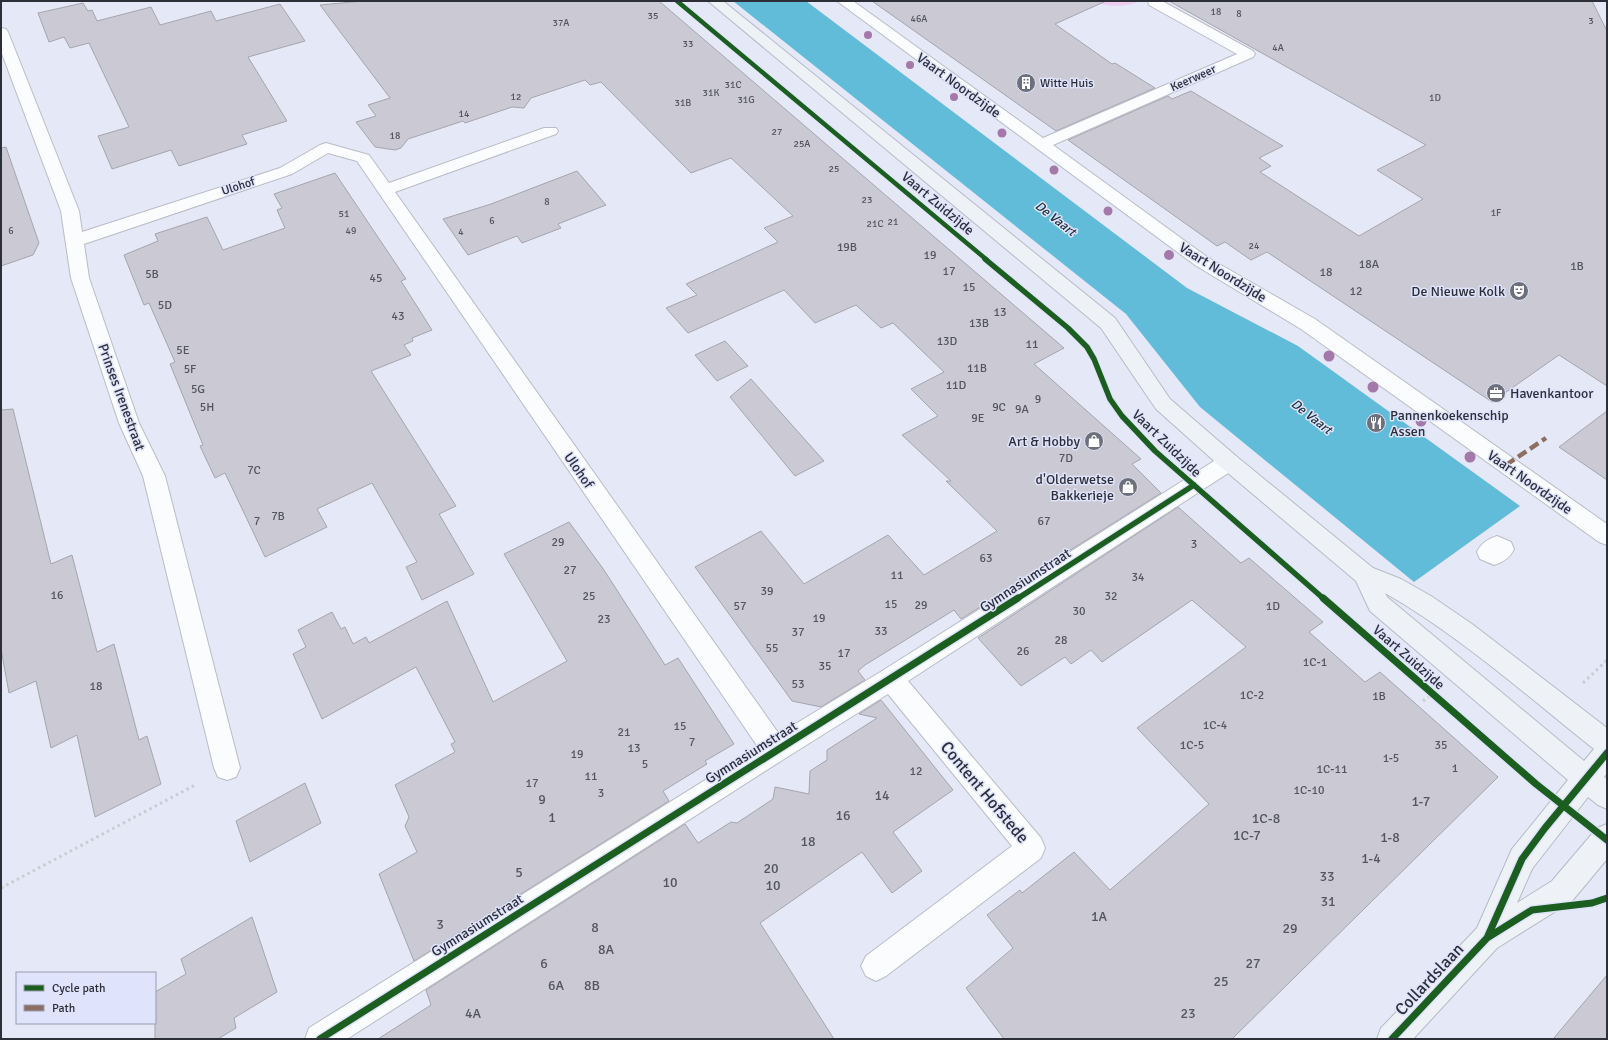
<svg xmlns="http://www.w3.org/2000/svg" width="1608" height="1040" viewBox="0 0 1608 1040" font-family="Signika,sans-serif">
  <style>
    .green { fill: #edccf0 }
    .water { fill: #61bcd9 }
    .building { fill: #cac9d4; stroke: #a5a5ae }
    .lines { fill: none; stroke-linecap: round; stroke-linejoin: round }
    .minor-casing { stroke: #babcc6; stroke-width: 2 }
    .major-casing { stroke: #b5bbc7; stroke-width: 2 }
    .path { stroke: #cbcbd1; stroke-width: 3; stroke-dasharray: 2.5 3.5; stroke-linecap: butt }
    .minor { fill: #fbfcfe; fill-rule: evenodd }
    .major { fill: #eef1f6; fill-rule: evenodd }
    .quiet { stroke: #8d6e63; stroke-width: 4.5; stroke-dasharray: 10 4.5; stroke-linecap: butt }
    .cycleway-far2-casing { stroke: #dfe4fc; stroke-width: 6 }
    .cycleway-far1-casing { stroke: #dfe4fc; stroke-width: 8 }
    .cycleway-casing { stroke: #dfe4fc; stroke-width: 10 }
    .cycleway-far2 { stroke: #1b5e20; stroke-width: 4.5 }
    .cycleway-far1 { stroke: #1b5e20; stroke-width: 5.5 }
    .cycleway { stroke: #1b5e20; stroke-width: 7 }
    .tree { fill: #a478a9 }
    .labels { text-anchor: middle; stroke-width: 3; stroke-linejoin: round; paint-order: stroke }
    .far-number-label { font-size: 10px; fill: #54565f }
    .far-street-label { font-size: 12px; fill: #2d2f38; stroke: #dfe4fc }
    .far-poi-label { font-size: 12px; fill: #2d2f38; stroke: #dfe4fc; text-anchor: start }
    .number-label { font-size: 12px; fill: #54565f }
    .far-water-label { font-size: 13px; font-style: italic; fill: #192e35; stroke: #dfe4fc }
    .street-label { font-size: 14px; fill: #2d2f38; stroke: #dfe4fc }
    .poi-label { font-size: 14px; fill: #2d2f38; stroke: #dfe4fc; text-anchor: end }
    .near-number-label { font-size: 14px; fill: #54565f }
    .near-street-label { font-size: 17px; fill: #2d2f38; stroke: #dfe4fc }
  </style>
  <rect width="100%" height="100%" fill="#e5e8f6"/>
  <path class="green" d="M1091 1H1140C1125 8 1106 7 1091 1Z"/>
  <path class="water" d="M733 1H806L1187 288 1298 346 1520 506 1414 582 1200 407 1126 314Z"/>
  <path class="building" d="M363 1H659L1064 348 1034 364 1141 459 1132 464 1161 493 961 619 954 610 865 665 858 671 865 680 821 707 792 701 695 567 761 531 804 584 888 535 924 575 997 531 946 481H951L902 435 938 416 911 389 944 372 893 323 881 328 856 305 815 323 784 290 688 333 666 308 697 295 686 284 778 242 764 228 793 216 731 158 691 173 601 82 590 85 585 80 531 98 524 108 512 107 465 123 463 121 408 139 401 148 395 150 375 147 356 122 376 116 368 105 390 98 320 5Z
    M872 1H1106L1055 24 1112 64 1115 63 1155 88 1056 131Z
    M1169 1H1592L1607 31V386L1559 355 1492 402 1267 252 1251 260 1225 242 1217 246 1068 140 1168 96 1172 99 1191 91 1283 146 1259 158 1271 166 1260 172 1359 236 1423 199 1377 170 1426 145Z
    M83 3 88 11 92 10 97 21 151 7 160 25 211 11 216 21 280 4 305 41 248 57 287 121 242 135 247 144 179 166 171 150 112 169 98 136 129 127 89 43 70 48 64 37 49 42 38 13Z
    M6 147 39 243 33 255 1 266V148Z
    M577 171 606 205 558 224 561 228 522 243 517 236 468 255 443 219 491 204Z
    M335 173 406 279 401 281 432 330 412 338 413 341 404 345 411 355 371 371 456 506 439 514 474 574 422 600 406 567 417 562 372 483 317 509 327 527 265 557 225 473 215 478 200 446 203 445 170 364 175 362 149 303 144 305 124 255 158 241 155 234 207 217 223 250 285 228 277 210 282 208 274 194Z
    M725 341 748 366 717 381 695 355Z
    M751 379 824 461 795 476 730 397Z
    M13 409 51 564 72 555 97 652 114 644 139 740 147 736 161 784 95 817 77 735 51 748 36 681 9 693 1 649V410Z
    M1607 411V480L1559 447Z
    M1178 507 1241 563 1249 558 1323 622 1309 632 1365 682 1380 672 1498 777 1232 1039H1004L966 988 1013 948 987 915 1020 890 1022 893 1074 852 1110 890 1209 804 1137 728 1246 647 1192 600 1102 662 1091 650 1071 664 1065 657 1021 686 978 638Z
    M569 522 604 570 665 665 678 658 734 744 705 761 707 764 663 791 669 801 414 961 379 874 417 852 405 826 409 817 395 785 455 752 451 744 455 742 416 667 322 719 293 654 306 647 298 630 332 612 341 629 345 627 353 644 366 637 369 643 447 601 493 702 567 661 504 554Z
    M881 700 953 790 893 832 922 871 892 893 862 852 760 923 834 1039H378L431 1005 426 990 685 824 698 843 731 822 737 823 773 799 775 787 809 794 810 771 827 760V750L877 718 859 714Z
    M305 783 321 823 250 862 236 821Z
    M252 917 277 992 234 1018 236 1028 218 1039H155V992L186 974 181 959Z
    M1607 975V1039H1553Z"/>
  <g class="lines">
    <defs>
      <path id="minor" d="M837 1H853L1043 138 1237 54 1149 5 1148 1H1162L1253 51 1255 54 1253 57 1053 145 1207 257 1315 319 1607 524V545L1599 542 1301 329 1195 265Z
        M1 28 6 29 8 32 79 211 82 232 280 168 320 145 326 143 369 155 389 183 544 128H556L558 131 556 134 395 192 779 734 882 671 1222 456 1229 454 1236 456 1240 462 1236 468 908 681 1041 838 1045 848 1041 858 886 976 876 981 866 976 861 966 866 956 1012 846 888 694 784 759 347 1039H305L309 1028 758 747 357 161 328 153 292 174 84 244 89 278 139 423 165 476 240 768 236 777 227 780 218 777 214 768 143 476 119 423 71 278 61 211 1 51Z
        M1497 536 1511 542 1514 549C1510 558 1503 562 1494 565L1480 559 1477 552C1481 543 1488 539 1497 536Z"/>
      <path id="major" d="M708 1H723L1115 318 1170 399 1236 456 1373 568 1401 579 1431 596 1472 624 1607 728V773L1604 777 1607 779V809L1598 805 1588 797 1532 869 1517 903 1552 881 1597 828 1607 824V859L1572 901 1497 948 1413 1039H1377L1381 1028 1477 928 1512 849 1568 780 1370 611 1356 581 1222 468 1156 409 1101 328ZM1385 593C1460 636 1526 695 1594 749L1584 761 1387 597Z"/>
    </defs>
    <use href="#minor" class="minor-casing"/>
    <use href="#major" class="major-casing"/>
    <path class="path" d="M1583 683 1607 660
      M1423 701 1433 694
      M1 888 197 784"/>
    <use href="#minor" class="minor"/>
    <use href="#major" class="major"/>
    <path class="quiet" d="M1506 465 1546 438"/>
    <defs>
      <path id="cycleway-far2" d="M677 1 987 260"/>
      <path id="cycleway-far1" d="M985 259 1068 328 1087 347 1094 359 1110 399 1122 416 1155 451 1324 599
        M1017 599 1194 485"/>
      <path id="cycleway" d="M1323 598 1536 784 1607 840
        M1487 938 1522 859 1545 828 1607 753
        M320 1039 1018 598
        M1392 1039 1487 938 1532 910 1592 903 1607 898"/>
    </defs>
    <use href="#cycleway-far2" class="cycleway-far2-casing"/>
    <use href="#cycleway-far1" class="cycleway-far1-casing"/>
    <use href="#cycleway" class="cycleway-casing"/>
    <use href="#cycleway-far2" class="cycleway-far2"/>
    <use href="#cycleway-far1" class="cycleway-far1"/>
    <use href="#cycleway" class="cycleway"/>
  </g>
  <g class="tree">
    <circle cx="868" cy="35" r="4"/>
    <circle cx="910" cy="65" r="4"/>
    <circle cx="954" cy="97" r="4"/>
    <circle cx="1002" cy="133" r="4.5"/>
    <circle cx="1054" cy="170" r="4.5"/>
    <circle cx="1108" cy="211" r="4.5"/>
    <circle cx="1169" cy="255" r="5"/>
    <circle cx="1329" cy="356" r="5.5"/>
    <circle cx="1373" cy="387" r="5.5"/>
    <circle cx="1421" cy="421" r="5.5"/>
    <circle cx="1470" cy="457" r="5.5"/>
  </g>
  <defs>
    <symbol id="building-disc" viewBox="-11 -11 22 22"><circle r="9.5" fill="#6d707a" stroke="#dfe4fc"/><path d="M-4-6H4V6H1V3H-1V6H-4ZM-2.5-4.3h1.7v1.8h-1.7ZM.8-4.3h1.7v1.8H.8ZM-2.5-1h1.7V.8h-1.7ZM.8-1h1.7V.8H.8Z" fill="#fff"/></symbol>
    <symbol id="theatre-disc" viewBox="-11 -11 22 22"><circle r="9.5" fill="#6d707a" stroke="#dfe4fc"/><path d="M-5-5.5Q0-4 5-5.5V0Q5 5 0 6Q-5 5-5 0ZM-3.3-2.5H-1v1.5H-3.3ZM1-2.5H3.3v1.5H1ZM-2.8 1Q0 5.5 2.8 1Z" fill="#fff"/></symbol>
    <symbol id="office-disc" viewBox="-11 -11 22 22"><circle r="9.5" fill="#6d707a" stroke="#dfe4fc"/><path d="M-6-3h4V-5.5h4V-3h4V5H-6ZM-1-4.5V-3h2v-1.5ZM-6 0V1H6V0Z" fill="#fff"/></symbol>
    <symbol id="restaurant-disc" viewBox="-11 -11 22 22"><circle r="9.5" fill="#6d707a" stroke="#dfe4fc"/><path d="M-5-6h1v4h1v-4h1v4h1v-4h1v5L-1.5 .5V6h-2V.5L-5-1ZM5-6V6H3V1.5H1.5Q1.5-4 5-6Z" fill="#fff"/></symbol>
    <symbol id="shop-disc" viewBox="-11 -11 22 22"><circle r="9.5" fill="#6d707a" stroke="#dfe4fc"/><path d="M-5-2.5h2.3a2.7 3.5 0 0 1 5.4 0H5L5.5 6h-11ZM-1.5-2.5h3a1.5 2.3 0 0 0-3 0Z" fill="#fff"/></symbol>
  </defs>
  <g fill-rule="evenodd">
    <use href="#building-disc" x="1015" y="72" width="22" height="22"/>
    <use href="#theatre-disc" x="1508" y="280" width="22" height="22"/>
    <use href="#office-disc" x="1485" y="382" width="22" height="22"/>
    <use href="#restaurant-disc" x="1365" y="412" width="22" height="22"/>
    <use href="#shop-disc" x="1083" y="430" width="22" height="22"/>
    <use href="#shop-disc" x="1117" y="476" width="22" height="22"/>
  </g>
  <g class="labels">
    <g class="far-number-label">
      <text x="1216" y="15">18</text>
      <text x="1239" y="17">8</text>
      <text x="653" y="19">35</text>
      <text x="919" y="22">46A</text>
      <text x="1591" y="24">3</text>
      <text x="561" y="26">37A</text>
      <text x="688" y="47">33</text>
      <text x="1278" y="51">4A</text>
      <text x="733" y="88">31C</text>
      <text x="711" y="96">31K</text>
      <text x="516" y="100">12</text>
      <text x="1435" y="101">1D</text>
      <text x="746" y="103">31G</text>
      <text x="683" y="106">31B</text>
      <text x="464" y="117">14</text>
      <text x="777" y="135">27</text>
      <text x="395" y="139">18</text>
      <text x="802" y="147">25A</text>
      <text x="834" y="172">25</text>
      <text x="867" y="203">23</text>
      <text x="547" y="205">8</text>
      <text x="1496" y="216">1F</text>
      <text x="344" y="217">51</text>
      <text x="492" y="224">6</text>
      <text x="893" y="225">21</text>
      <text x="875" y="227">21C</text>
      <text x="11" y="234">6</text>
      <text x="351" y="234">49</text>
      <text x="461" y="235">4</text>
      <text x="1254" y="249">24</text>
    </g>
    <g class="far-street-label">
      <text transform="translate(1193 78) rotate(-24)" y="4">Keerweer</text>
      <text transform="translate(238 186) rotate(-18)" y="4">Ulohof</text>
    </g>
    <g class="far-poi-label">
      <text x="1040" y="87">Witte Huis</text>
    </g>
    <g class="number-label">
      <text x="847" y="251">19B</text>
      <text x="930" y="259">19</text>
      <text x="1369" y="268">18A</text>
      <text x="1577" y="270">1B</text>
      <text x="949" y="275">17</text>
      <text x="1326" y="276">18</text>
      <text x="152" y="278">5B</text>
      <text x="376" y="282">45</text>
      <text x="969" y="291">15</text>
      <text x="1356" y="295">12</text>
      <text x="165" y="309">5D</text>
      <text x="1000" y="316">13</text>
      <text x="398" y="320">43</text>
      <text x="979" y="327">13B</text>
      <text x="947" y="345">13D</text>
      <text x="1032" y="348">11</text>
      <text x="183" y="354">5E</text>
      <text x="977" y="372">11B</text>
      <text x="190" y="373">5F</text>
      <text x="956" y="389">11D</text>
      <text x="198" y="393">5G</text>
      <text x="1038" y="403">9</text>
      <text x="207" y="411">5H</text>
      <text x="999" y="411">9C</text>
      <text x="1022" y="413">9A</text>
      <text x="978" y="422">9E</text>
      <text x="1066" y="462">7D</text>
      <text x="254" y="474">7C</text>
      <text x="278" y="520">7B</text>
      <text x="257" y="525">7</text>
      <text x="1044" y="525">67</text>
      <text x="558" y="546">29</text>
      <text x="1194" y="548">3</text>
      <text x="986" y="562">63</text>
      <text x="570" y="574">27</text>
      <text x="897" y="579">11</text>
      <text x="1138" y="581">34</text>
      <text x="767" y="595">39</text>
      <text x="57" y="599">16</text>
      <text x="589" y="600">25</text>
      <text x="1111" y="600">32</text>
      <text x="891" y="608">15</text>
      <text x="921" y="609">29</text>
      <text x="740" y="610">57</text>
      <text x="1273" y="610">1D</text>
      <text x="1079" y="615">30</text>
      <text x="819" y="622">19</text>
      <text x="604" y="623">23</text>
      <text x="881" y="635">33</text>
      <text x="798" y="636">37</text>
      <text x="1061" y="644">28</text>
      <text x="772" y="652">55</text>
      <text x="1023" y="655">26</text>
      <text x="844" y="657">17</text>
      <text x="1315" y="666">1C-1</text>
      <text x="825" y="670">35</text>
      <text x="798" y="688">53</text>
      <text x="96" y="690">18</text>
      <text x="1252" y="699">1C-2</text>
      <text x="1379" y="700">1B</text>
      <text x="1215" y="729">1C-4</text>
      <text x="680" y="730">15</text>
      <text x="624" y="736">21</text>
      <text x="692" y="746">7</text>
      <text x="1192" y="749">1C-5</text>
      <text x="1441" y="749">35</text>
      <text x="634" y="752">13</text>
      <text x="577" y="758">19</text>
      <text x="1391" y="762">1-5</text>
      <text x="645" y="768">5</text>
      <text x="1455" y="772">1</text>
      <text x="1332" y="773">1C-11</text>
      <text x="916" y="775">12</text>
      <text x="591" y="780">11</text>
      <text x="532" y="787">17</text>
      <text x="1309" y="794">1C-10</text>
      <text x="601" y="797">3</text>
    </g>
    <g class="far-water-label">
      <text transform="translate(1056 218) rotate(38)" y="5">De Vaart</text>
      <text transform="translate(1312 416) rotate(38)" y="5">De Vaart</text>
    </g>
    <g class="street-label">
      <text transform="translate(959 85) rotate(36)" y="5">Vaart Noordzijde</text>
      <text transform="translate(938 203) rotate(40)" y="5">Vaart Zuidzijde</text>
      <text transform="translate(1223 272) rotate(32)" y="5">Vaart Noordzijde</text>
      <text transform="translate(122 397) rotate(70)" y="5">Prinses Irenestraat</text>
      <text transform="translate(1167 443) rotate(44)" y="5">Vaart Zuidzijde</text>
      <text transform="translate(579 470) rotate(55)" y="5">Ulohof</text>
      <text transform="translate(1530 482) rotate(35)" y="5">Vaart Noordzijde</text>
      <text transform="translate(1025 580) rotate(-33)" y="5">Gymnasiumstraat</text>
      <text transform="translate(1409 657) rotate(41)" y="5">Vaart Zuidzijde</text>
      <text transform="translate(751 752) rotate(-32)" y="5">Gymnasiumstraat</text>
      <text transform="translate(477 925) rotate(-32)" y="5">Gymnasiumstraat</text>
    </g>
    <g class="poi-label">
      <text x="1505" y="296">De Nieuwe Kolk</text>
      <text x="1510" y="398" text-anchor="start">Havenkantoor</text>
      <text x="1390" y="420" text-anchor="start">Pannenkoekenschip<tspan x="1390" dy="16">Assen</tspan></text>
      <text x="1080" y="446">Art &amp; Hobby</text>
      <text x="1114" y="484">d'Olderwetse<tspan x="1114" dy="16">Bakkerieje</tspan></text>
    </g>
    <g class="near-number-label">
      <text x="882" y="800">14</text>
      <text x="542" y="804">9</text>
      <text x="1421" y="806">1-7</text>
      <text x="843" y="820">16</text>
      <text x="552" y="822">1</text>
      <text x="1266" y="823">1C-8</text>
      <text x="1247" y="840">1C-7</text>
      <text x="1390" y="842">1-8</text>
      <text x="808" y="846">18</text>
      <text x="1371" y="863">1-4</text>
      <text x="771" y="873">20</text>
      <text x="519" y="877">5</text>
      <text x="1327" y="881">33</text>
      <text x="670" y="887">10</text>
      <text x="773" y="890">10</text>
      <text x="1328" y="906">31</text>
      <text x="1099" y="921">1A</text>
      <text x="440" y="929">3</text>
      <text x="595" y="932">8</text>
      <text x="1290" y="933">29</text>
      <text x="606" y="954">8A</text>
      <text x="544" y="968">6</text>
      <text x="1253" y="968">27</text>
      <text x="1221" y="986">25</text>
      <text x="556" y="990">6A</text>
      <text x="592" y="990">8B</text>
      <text x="473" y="1018">4A</text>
      <text x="1188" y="1018">23</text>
    </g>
    <g class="near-street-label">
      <text transform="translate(985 792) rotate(50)" y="6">Content Hofstede</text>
      <text transform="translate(1429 979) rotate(-47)" y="6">Collardslaan</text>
    </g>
  </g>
  <rect width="1608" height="1040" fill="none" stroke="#2d2f38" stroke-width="4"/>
  <rect x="16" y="972" width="140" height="52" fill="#dfe4fc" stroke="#989cae"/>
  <rect x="24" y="985" width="20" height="6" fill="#1b5e20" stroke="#989cae"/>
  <text x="52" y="992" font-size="12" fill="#2d2f38">Cycle path</text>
  <rect x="24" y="1005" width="20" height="6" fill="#8d6e63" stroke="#989cae"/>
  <text x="52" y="1012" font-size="12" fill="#2d2f38">Path</text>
</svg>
